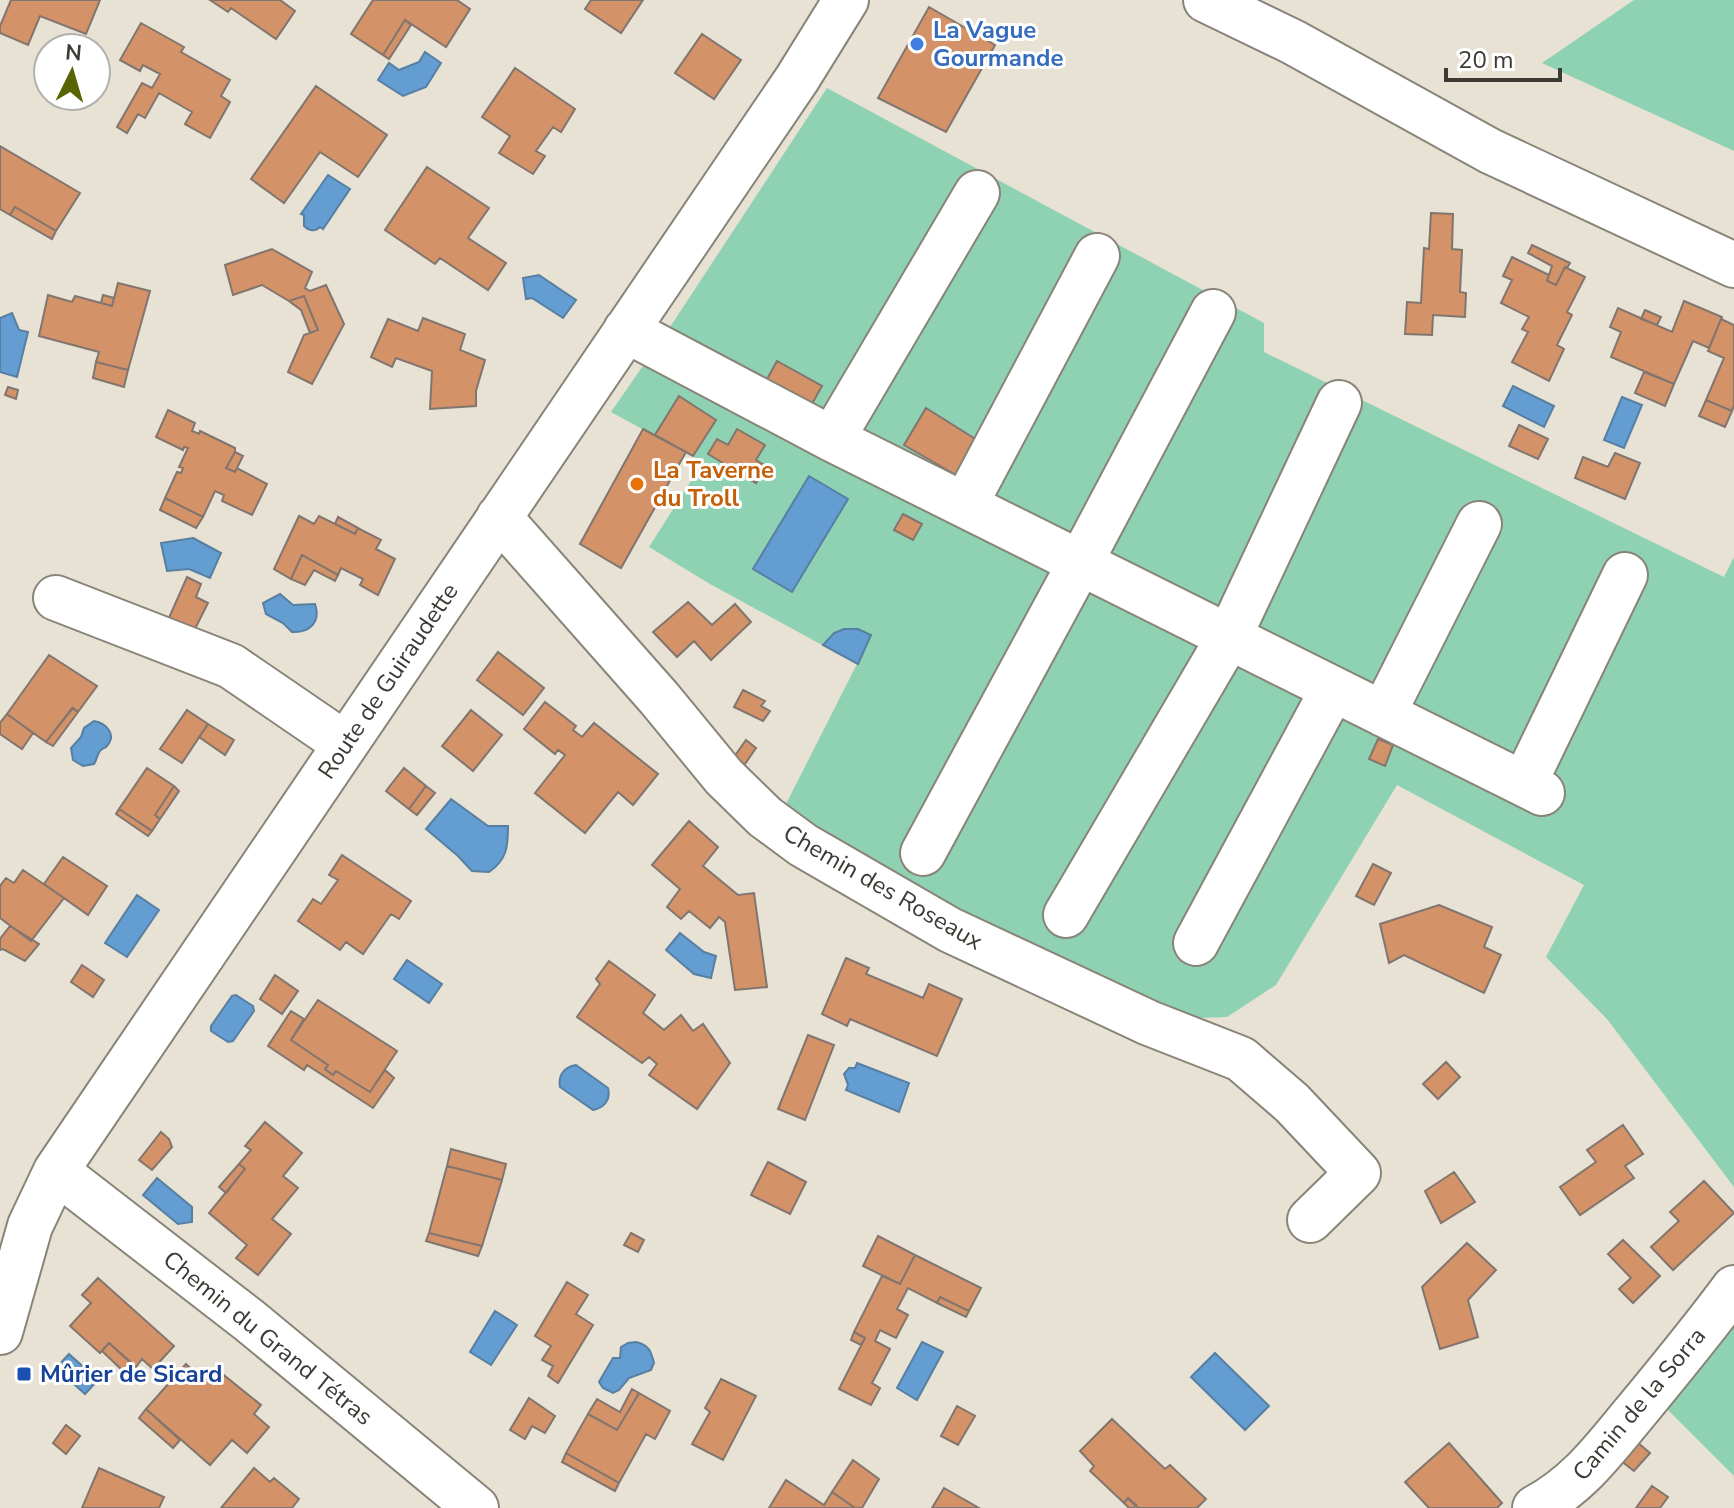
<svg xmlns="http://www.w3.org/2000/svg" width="1734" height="1508" viewBox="0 0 1734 1508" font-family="'Nunito Sans',sans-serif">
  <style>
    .green { fill: #8fd1b3 }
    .water { fill: #639dd1; stroke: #577fa2; stroke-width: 2 }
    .building { fill: #d49269; stroke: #81756e; stroke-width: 2 }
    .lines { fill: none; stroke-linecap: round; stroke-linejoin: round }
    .minor-casing { stroke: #888478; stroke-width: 48 }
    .minor { stroke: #fff; stroke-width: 44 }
    .shop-dot { fill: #3f7fe0; stroke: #fff; stroke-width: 3 }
    .food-dot { fill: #e8710a; stroke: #fff; stroke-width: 3 }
    .transit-dot { fill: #1a4fb4; stroke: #fff; stroke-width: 3 }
    .labels { text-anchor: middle; stroke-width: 6; stroke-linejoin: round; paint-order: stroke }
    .shop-label { font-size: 24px; font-weight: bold; fill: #366cbe; stroke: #fff; text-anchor: start }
    .food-label { font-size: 24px; font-weight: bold; fill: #c56008; stroke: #fff; text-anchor: start }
    .street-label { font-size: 24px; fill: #3c3a35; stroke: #fff }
    .transit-label { font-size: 24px; font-weight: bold; fill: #164399; stroke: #fff; text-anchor: start }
  </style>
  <rect width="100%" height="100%" fill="#e7e2d4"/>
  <path class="green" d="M1634 0H1734V151L1542 63Z
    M827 88 1264 323V352L1724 577 1734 557V1187L1607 1019 1546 957 1584 885 1397 785 1276 985 1227 1017 1166 1019 851 857 786 804 857 664 710 584 649 547 703 462 611 412 672 324Z
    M1734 1303V1476L1660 1402Z"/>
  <path class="water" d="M425 52 441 63 426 87 403 96 378 80 389 63 399 70 419 62Z
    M328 175 350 189 323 229 320 227C315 232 309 231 304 226V215L301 214Z
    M539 275 576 300 563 318 532 298 526 299 523 278Z
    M12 313 19 330 28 332 17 377 0 372V318Z
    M1513 386 1554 406 1544 427 1503 406Z
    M1622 397 1642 405 1624 448 1604 440Z
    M809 476 848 499 792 592 753 569Z
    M193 538 221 553 210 578 189 569 167 571 161 543Z
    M280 594 293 605 315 604C321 622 310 633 292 632L283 623 266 614 263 603Z
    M844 629H858L871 635 858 664 823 645 834 633Z
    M94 721C106 723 118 735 106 747 105 748 101 749 100 751 97 754 97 760 94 764L83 766 73 760 71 748 81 737 84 728Z
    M451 799 488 826H508C508 846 507 860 489 872L472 871 458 856 426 829Z
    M137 895 159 910 127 957 105 943Z
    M680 933 704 952 716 956 711 978 694 974 666 950Z
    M407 960 442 984 429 1003 394 979Z
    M236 995 253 1006 254 1011 233 1041 228 1042 211 1031V1026L232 996Z
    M857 1063 909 1083 899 1112 846 1090 848 1085 844 1074 849 1068H855Z
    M576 1065 608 1088C611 1100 604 1108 593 1110L560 1087C558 1075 564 1067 576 1065Z
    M157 1178 192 1207V1222L178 1224 143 1195Z
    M495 1311 517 1325 491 1365 470 1352Z
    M636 1342C649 1345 651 1351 654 1363L651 1370 629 1378 619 1390 613 1393 603 1388 599 1382 613 1358H620L621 1347 628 1343Z
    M922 1342 943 1352 917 1400 897 1388Z
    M1215 1353 1269 1406 1245 1430 1191 1377Z
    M69 1354 98 1380 85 1394 56 1368Z"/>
  <path class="building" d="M11 0H100L86 34 40 16 28 45 0 33V26Z
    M210 0H280L295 11 276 39 231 8 228 12Z
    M373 0H457L470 9 446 47 405 20 383 55 351 34Z
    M591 0H643L621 33 585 9Z
    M929 7 995 45 946 132 878 98Z
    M405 20 411 25 389 59 383 55Z
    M141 23 184 47 181 52 230 80 221 96 230 102 210 138 185 124 192 112 159 93 145 118 138 114 127 133 117 127 142 83 152 88 160 74 143 65 140 71 120 60Z
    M702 34 741 60 714 99 675 73Z
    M515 68 575 109 561 132 553 127 536 151 545 156 533 174 499 153 510 136 482 117Z
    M316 86 387 135 358 177 320 152 284 203 251 179Z
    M0 146 80 193 56 231 15 207 10 215 0 209Z
    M427 167 489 208 468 238 506 263 488 290 440 258 435 264 385 230Z
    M15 207 56 231 52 239 10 215Z
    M1431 213 1453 214 1452 249 1462 250 1460 292 1466 293 1465 317 1433 315 1432 335 1405 334 1407 302 1421 303 1424 248 1429 249Z
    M1532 245 1570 263 1567 268 1565 267 1556 285 1547 281 1552 266 1528 253Z
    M272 249 312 272 305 288 310 291 326 285 344 324 312 384 288 372 304 335 318 330 304 296 289 301 262 285 233 295 225 265Z
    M1512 257 1549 275 1547 281 1556 285 1565 267 1585 277 1567 312 1572 315 1557 345 1564 349 1549 381 1512 362 1528 332 1522 329 1529 317 1501 303 1512 280 1503 276Z
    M118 283 150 291 128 370 96 362 99 352 39 336 48 295 72 302 75 296 112 306Z
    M103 295 114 298 112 306 101 303Z
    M304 296 318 330 310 333 301 310 289 301Z
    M1684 301 1722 317 1709 348 1693 341 1674 384 1611 357 1621 332 1610 327 1618 308 1672 332Z
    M1645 310 1661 317 1657 325 1641 319Z
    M423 318 465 334 460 350 485 360 476 391V406L430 409 432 371 396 358 392 367 371 357 388 319 418 331Z
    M1721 319 1734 325V405L1732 411 1706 400 1724 358 1708 351Z
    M777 361 822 386 807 413 762 388Z
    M96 362 128 370 124 387 93 378Z
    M1644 372 1674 384 1665 406 1635 393Z
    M8 387 18 390 16 399 5 395Z
    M679 396 716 420 693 456 655 435Z
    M1706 400 1732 411 1725 427 1699 416Z
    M926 408 977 440 956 475 904 445Z
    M168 410 195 423 192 431 199 434 200 431 235 448V452L226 468 235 472 237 468 267 484 252 515 222 501 224 495 215 491 203 517 165 498 177 472 181 473 183 468 179 467 188 448 184 447 183 450 156 437Z
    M1519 425 1548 439 1538 459 1509 446Z
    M643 429 686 452 621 568 580 544Z
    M737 429 765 445 756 460 766 466 756 483 708 454 717 439 728 445Z
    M235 452 243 456 235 472 226 468Z
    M1615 453 1640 463 1625 499 1575 478 1583 457 1608 467Z
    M165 498 203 517 196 528 160 510Z
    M903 514 922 524 913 540 894 530Z
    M299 516 314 524 319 516 355 534 358 528 381 540 376 549 395 559 378 595 360 585 363 579 341 568 338 575 302 555 291 579 274 569Z
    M338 517 358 528 355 534 335 524Z
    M302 555 338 575 335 581 314 570 305 585 291 579Z
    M187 577 201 584 196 597 208 603 193 633 168 620Z
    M688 602 712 625 735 604 751 622 711 660 694 641 677 657 653 632Z
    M498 652 544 688 523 715 477 680Z
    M49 655 97 686 78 712 72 708 46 742 7 714Z
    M743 690 765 701 761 706 770 711 763 721 734 707Z
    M545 702 576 726 573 730 582 737 594 723 658 774 633 805 618 792 585 833 535 793 565 755 558 750 555 754 524 729Z
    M73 708 78 712 53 746 46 742Z
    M187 710 208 724 182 763 160 749Z
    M471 710 502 735 473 771 442 746Z
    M7 714 33 733 22 749 0 734V723Z
    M208 724 234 740 225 755 199 737Z
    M1378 739 1393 745 1385 766 1369 759Z
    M746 740 756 748 743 767 732 760Z
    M147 768 174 786 155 815 160 819 152 831 119 809Z
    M404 768 426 786 409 809 386 791Z
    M174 786 179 791 160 819 155 815Z
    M426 786 435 793 417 815 409 809Z
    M119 809 152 831 148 836 116 814Z
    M689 821 718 847 703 866 738 895 754 893 767 987 735 990 725 922 719 917 710 928 689 911 681 919 667 907 680 889 652 865Z
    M342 855 411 901 399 919 391 914 363 954 346 942 340 950 298 921 313 899 321 904 338 880 329 875Z
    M63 857 107 886 88 915 44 884Z
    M1373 864 1391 873 1374 905 1356 896Z
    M23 870 64 898 31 941 0 918V886L6 878 14 883Z
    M1439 905 1492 927 1484 947 1501 955 1484 993 1404 955 1389 963 1380 924Z
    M10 926 39 944 25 961 3 949 0 950V939Z
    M846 958 869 968 866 974 923 998 929 984 962 999 937 1056 850 1019 847 1026 822 1014Z
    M609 961 655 995 643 1013 664 1030 681 1015 693 1031 703 1024 730 1063 697 1109 649 1075 657 1064 649 1057 642 1063 577 1017 600 984 596 979Z
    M82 965 104 980 93 997 71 982Z
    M275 975 298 991 282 1014 260 999Z
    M318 1000 397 1051 370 1092 336 1071 333 1075 325 1069 328 1065 291 1040Z
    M291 1011 304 1019 291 1040 328 1065 325 1069 333 1075 336 1071 370 1092 385 1070 394 1078 373 1108 307 1065 304 1070 268 1046Z
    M808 1035 834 1045 805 1120 778 1109Z
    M1446 1062 1460 1077 1438 1099 1423 1084Z
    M265 1122 302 1153 283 1176 298 1188 272 1219 291 1234 258 1275 236 1258 247 1245 209 1213 245 1169 239 1164 251 1150 245 1146Z
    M1623 1125 1643 1154 1625 1166 1634 1178 1580 1215 1560 1187 1596 1162 1587 1150Z
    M161 1132 169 1139 172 1147 152 1170 139 1160Z
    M451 1149 506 1164 502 1180 447 1166Z
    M768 1162 806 1182 790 1214 751 1195Z
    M239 1164 245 1169 226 1193 219 1187Z
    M447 1166 502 1180 482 1246 429 1233Z
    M1454 1172 1475 1202 1441 1223 1425 1191Z
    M1704 1181 1734 1213 1673 1270 1651 1247 1679 1221 1670 1212Z
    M429 1233 482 1246 478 1256 426 1241Z
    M631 1233 644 1240 638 1252 624 1245Z
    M878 1236 915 1255 900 1284 863 1266Z
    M1623 1240 1660 1276 1633 1303 1619 1289 1631 1278 1608 1254Z
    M1467 1243 1496 1270 1468 1300 1478 1337 1440 1349 1422 1287Z
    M915 1255 981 1288 969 1311 940 1297 937 1303 908 1288 897 1309 908 1315 896 1338 880 1330 875 1341 890 1349 872 1383 880 1388 871 1405 839 1389 865 1338 854 1332 882 1276 900 1284Z
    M98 1278 174 1346 153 1369 142 1359 136 1367 109 1343 100 1353 70 1326 91 1303 82 1295Z
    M567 1282 588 1295 576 1314 593 1325 558 1383 548 1376 553 1366 542 1360 551 1346 535 1336Z
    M940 1297 969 1311 966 1317 937 1303Z
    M854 1332 865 1338 861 1345 851 1340Z
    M109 1343 132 1364 124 1372 102 1351Z
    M186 1364 204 1381 215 1368 261 1405 254 1414 269 1427 247 1453 232 1440 210 1465 146 1409Z
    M721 1379 756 1396 723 1460 692 1444 710 1412 705 1408Z
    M632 1389 639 1393 617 1430 588 1414 597 1399 620 1412Z
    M639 1393 670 1411 655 1439 646 1434 619 1483 566 1453 588 1414 617 1430Z
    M529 1398 555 1416 545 1433 532 1426 525 1439 510 1430Z
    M957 1406 975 1416 958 1445 941 1436Z
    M146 1409 180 1440 173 1448 139 1418Z
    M1112 1419 1165 1469 1170 1465 1206 1499 1197 1508H1138L1128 1498 1124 1503 1090 1471 1094 1466 1080 1451Z
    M66 1425 80 1436 66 1454 53 1443Z
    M1636 1441 1650 1453 1634 1471 1620 1460Z
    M1449 1443 1502 1503 1497 1508H1429L1405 1482Z
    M566 1453 619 1483 615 1491 562 1462Z
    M853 1460 879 1479 862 1508H855L832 1492Z
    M99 1468 164 1497 159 1508H82Z
    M254 1468 270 1482 274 1478 299 1499 292 1508H221Z
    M786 1480 824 1505 832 1492 855 1508H769Z
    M1652 1486 1668 1497 1660 1508H1636Z
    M944 1488 979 1508H932Z
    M1128 1498 1136 1505 1134 1508H1129L1124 1503Z"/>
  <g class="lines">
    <defs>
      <path id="minor" d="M1206 0 1293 42 1490 151 1734 265
        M626 330 832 439 1542 793
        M832 439 977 193
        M965 505 1097 256
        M499 517 659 698 724 777 765 817 803 845 950 930 1149 1023 1241 1059 1292 1103 1358 1173 1310 1220
        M56 598 231 666 345 744
        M1383 714 1479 524
        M1524 784 1625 575
        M923 853 1080 563 1213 312
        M1066 915 1229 637 1339 403
        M1196 943 1333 689
        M56 1171 250 1321 476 1508
        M0 1332 30 1226 56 1171 797 79 846 0
        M1535 1508C1580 1484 1605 1448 1637 1410 1670 1370 1703 1330 1734 1288"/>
    </defs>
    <use href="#minor" class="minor-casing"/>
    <use href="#minor" class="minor"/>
  </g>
  <circle class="shop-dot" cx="917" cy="44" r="8"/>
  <circle class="food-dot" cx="637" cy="484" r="8"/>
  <rect class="transit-dot" x="16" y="1366" width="16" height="16" rx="4"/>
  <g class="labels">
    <g class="shop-label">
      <text x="933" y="38">La Vague<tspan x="933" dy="28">Gourmande</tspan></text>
    </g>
    <g class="food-label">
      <text x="653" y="478">La Taverne<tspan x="653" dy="28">du Troll</tspan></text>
    </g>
    <g class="street-label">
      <text transform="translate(388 681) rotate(-56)" y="8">Route de Guiraudette</text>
      <text transform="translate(883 887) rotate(30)" y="8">Chemin des Roseaux</text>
      <text transform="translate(268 1338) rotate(39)" y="8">Chemin du Grand Tétras</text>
      <text transform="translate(1639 1404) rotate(-50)" y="8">Camin de la Sorra</text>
    </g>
    <g class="transit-label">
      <text x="40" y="1382">Mûrier de Sicard</text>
    </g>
  </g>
  <g transform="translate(72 72) rotate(5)"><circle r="38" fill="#ffffff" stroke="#b1b0ae" stroke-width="2"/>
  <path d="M0-6L14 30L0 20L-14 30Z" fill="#596302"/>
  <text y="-12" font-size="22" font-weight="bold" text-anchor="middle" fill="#3c3a35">N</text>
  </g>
  <path d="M1446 68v12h114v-12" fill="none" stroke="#3c3a35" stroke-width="4"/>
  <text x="1458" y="68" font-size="24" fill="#3c3a35" stroke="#ffffff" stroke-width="6" paint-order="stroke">20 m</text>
</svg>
